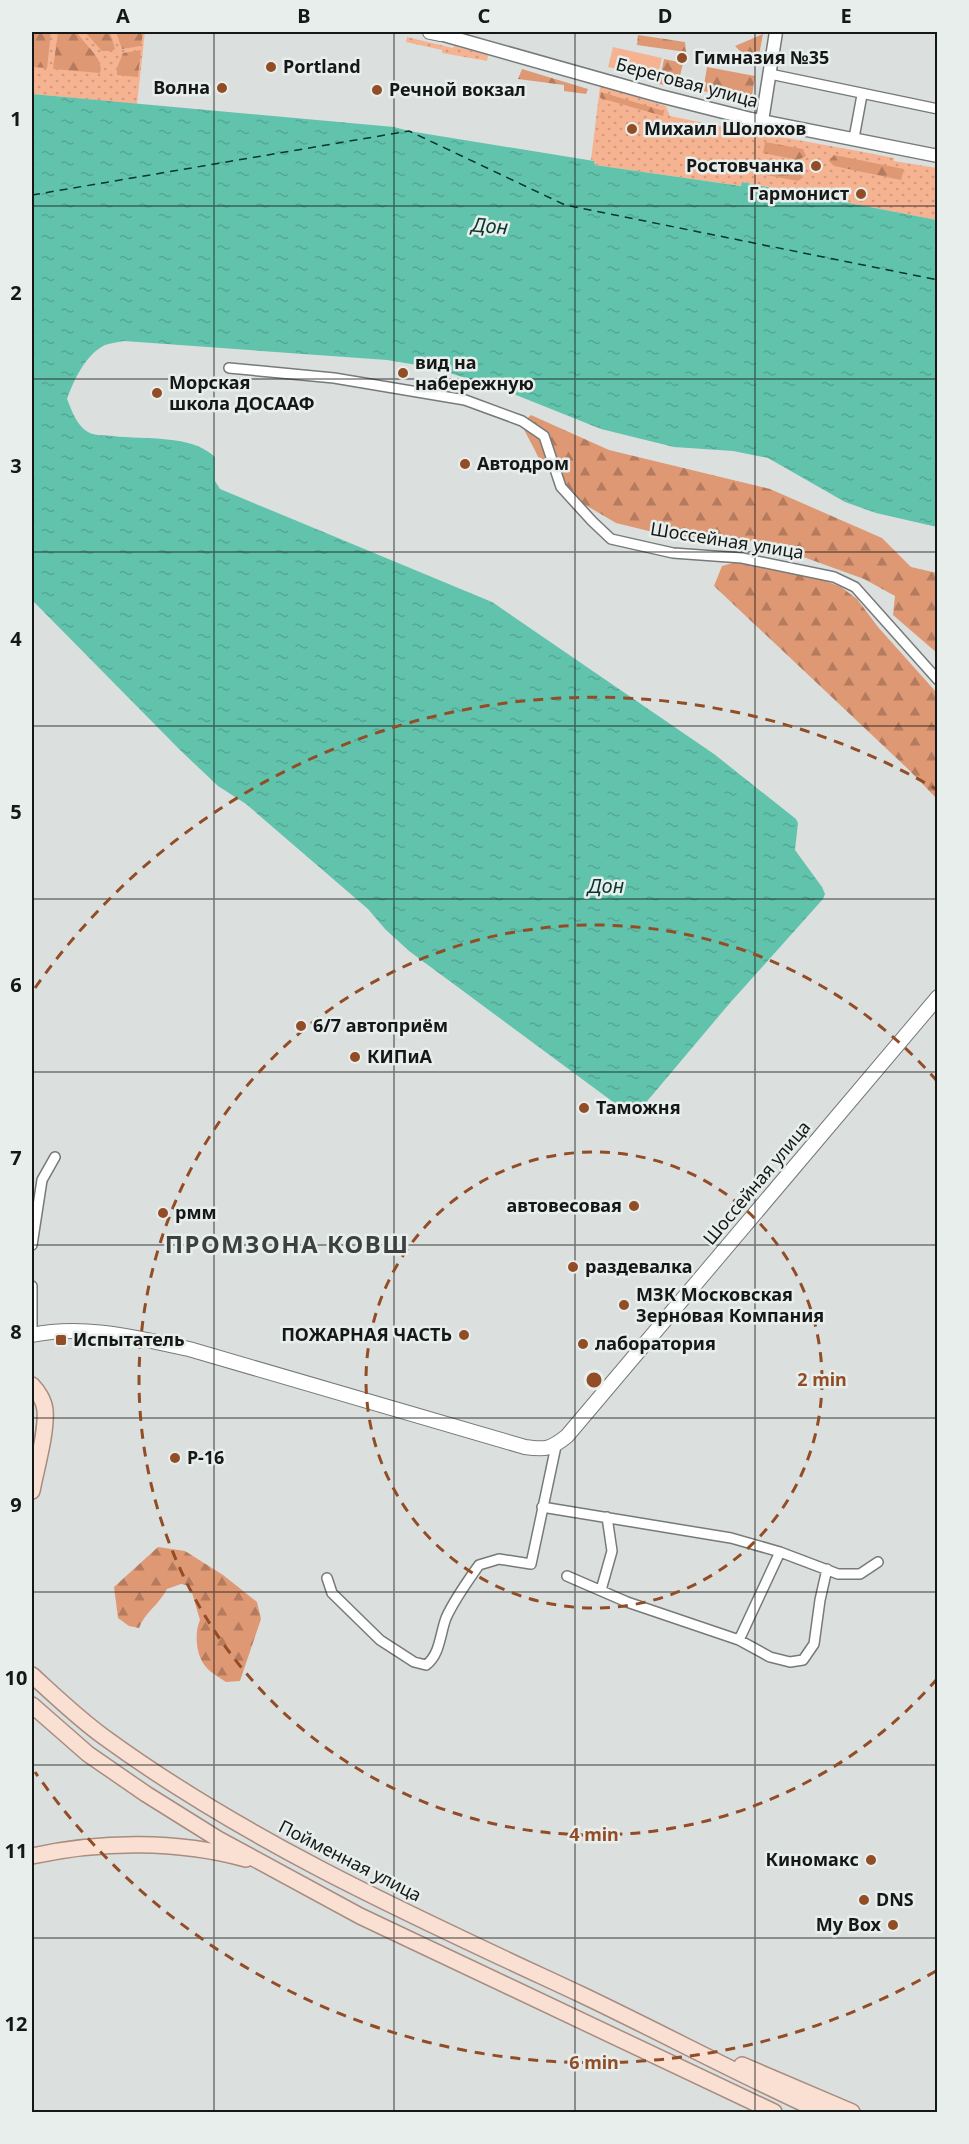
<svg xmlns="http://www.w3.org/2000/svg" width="969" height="2144" viewBox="0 0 969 2144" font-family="'Noto Sans',sans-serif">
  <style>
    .grass { fill: url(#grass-dots) }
    .forest { fill: url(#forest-firs) }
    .garden { fill: #f6b392 }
    .water { fill: url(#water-ripples) }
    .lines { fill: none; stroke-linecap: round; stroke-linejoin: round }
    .ferry { stroke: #07372e; stroke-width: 1.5; stroke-dasharray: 8 6; stroke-linecap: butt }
    .minor-casing { stroke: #767a79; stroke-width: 12 }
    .tertiary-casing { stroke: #767a79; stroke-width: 15 }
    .secondary-casing { stroke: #767a79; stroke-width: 16 }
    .primary-casing { stroke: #a88c7f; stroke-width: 18 }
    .minor { stroke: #fff; stroke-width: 9 }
    .tertiary { stroke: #fff; stroke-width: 12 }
    .secondary { stroke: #fff; stroke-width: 14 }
    .primary { stroke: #fae0d3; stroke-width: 15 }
    .grid { fill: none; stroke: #161818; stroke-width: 1.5; stroke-opacity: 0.55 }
    .ring { fill: none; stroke: #934d26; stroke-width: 3; stroke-dasharray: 10 8 }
    .poi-dot { fill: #934d26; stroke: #e8eeec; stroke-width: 2 }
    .labels { text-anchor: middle; stroke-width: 5; stroke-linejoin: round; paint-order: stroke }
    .poi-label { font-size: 18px; font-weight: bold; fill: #161818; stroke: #e8eeec; text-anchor: start }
    .street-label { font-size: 18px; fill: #161818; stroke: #e8eeec }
    .water-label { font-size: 20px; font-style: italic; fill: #07372e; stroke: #e8eeec }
    .district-label { font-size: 24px; font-weight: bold; letter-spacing: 1.5px; fill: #3c403f; stroke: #e8eeec }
    .centre { fill: #934d26; stroke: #e8eeec; stroke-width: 3 }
    .ring-label { font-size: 18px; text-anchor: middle; font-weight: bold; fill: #934d26; stroke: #e8eeec; stroke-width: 5; stroke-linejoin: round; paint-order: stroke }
    .neatline { fill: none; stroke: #161818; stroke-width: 2 }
    .grid-label { font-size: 20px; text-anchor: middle; font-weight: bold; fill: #161818 }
  </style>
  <defs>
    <pattern id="grass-dots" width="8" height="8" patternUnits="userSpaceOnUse" patternTransform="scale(1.5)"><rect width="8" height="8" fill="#f6b392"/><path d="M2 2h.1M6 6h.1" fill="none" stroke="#d2997d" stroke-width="1.8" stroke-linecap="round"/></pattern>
    <pattern id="forest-firs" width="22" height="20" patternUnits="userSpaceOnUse" patternTransform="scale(1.5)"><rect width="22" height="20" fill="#df9874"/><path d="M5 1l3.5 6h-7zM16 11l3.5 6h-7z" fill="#b47b5e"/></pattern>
    <pattern id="water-ripples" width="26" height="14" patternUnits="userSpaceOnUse" patternTransform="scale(1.5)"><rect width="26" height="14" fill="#62c3ad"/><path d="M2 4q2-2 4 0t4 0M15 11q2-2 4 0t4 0" fill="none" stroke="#54a794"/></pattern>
  </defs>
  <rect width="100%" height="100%" fill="#dbe0df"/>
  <path class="grass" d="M32 32H145L137 104 32 94Z
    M407 37 453 48 454 46 488 55 487 61 442 53V50L406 42Z
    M600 86 666 106 670 116C744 131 819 143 894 158V161L937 168V220L743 182 742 186 595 165 594 161 591 160Z"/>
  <path class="forest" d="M32 32H51L47 68 32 67Z
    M58 32H75L78 34C85 45 105 60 100 73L53 69Z
    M85 32H110L115 49 112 51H102Z
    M116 32H143L141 46 122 49Z
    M763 34 757 66 754 65 735 46Z
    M638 35 685 42 686 52 637 45Z
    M141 50 138 77 117 75V68L123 53Z
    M664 59 683 63 678 85 669 83 665 85 659 84Z
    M707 67 755 76 751 102 703 91Z
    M522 69 588 89 586 94 564 91V85L518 79Z
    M601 92 664 111 663 116 600 98Z
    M765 142 803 149 806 156 798 160 763 153Z
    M834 155 904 169 901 180 834 166 829 161Z
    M763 165 798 172 803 177 798 181 766 175 761 171Z
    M531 415 609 450 770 489 882 538 911 567 937 573V653L893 615 895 596 864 579 762 542 665 535 616 523 570 496 540 460 521 424Z
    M740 561 813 576 841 587 857 599 878 627 937 693V799L908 769 714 586 722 566Z
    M158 1547 185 1551 223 1575 257 1602 261 1619 240 1681 226 1682C219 1677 211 1673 206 1667 196 1656 194 1633 200 1620L190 1586 181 1584 167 1589C159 1605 145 1612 139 1628L129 1626 118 1618 114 1587Z"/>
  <path class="garden" d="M613 47 662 58 657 79 608 67Z"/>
  <path class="water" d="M32 94 394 127 409 131 594 161 595 165 741 186 742 182 937 220V527L876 513 845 502 768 458 733 451 674 447 601 429 516 395 435 368 387 360 124 341C118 342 111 343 105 345 85 355 74 380 67 399 72 411 77 427 90 433 96 436 106 435 113 436 145 440 191 434 215 457V481L220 489 492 602 714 754 796 819 798 823 795 850 822 887 825 894 823 899 729 1004 638 1112 634 1115 628 1113 409 951 385 929 368 909 246 804 218 786 181 751 32 600Z"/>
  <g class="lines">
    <path class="ferry" d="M32 195 409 131 565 205 938 280"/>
    <defs>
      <path id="minor" d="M770 74 938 109
        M854 138 862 95
        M229 368 334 378 465 400 522 421 544 436 561 487 592 521 611 539 673 553 742 558 834 577 855 587 938 680
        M32 1245 42 1180 55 1157
        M32 1286V1335
        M542 1507 731 1538 780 1552 838 1574H860L878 1562
        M567 1576 627 1602 739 1640 770 1657 790 1662 803 1660 814 1644 820 1600 827 1569
        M327 1578 332 1593 380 1640 414 1662 426 1665C440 1655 440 1634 446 1618 454 1600 467 1582 479 1565L499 1559 531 1564 556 1446
        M601 1590 612 1551 607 1517
        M739 1640 780 1552"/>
      <path id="tertiary" d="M440 34 660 96 751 119 938 156
        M762 121 776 32"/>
      <path id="secondary" d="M430 32 440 34 441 32
        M32 1335C84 1324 137 1338 189 1349L525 1447C546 1450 551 1449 567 1436L938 997"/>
      <path id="primary" d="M32 1385C38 1391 44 1401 45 1410 47 1432 36 1469 32 1491
        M32 1675C55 1696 79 1719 104 1737 251 1844 417 1918 580 1994 662 2033 740 2075 822 2112
        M32 1705 88 1754 146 1794 218 1839 360 1916 774 2112
        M32 1856C101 1841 177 1840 246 1859
        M742 2065 852 2112"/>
    </defs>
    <use href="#minor" class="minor-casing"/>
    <use href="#tertiary" class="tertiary-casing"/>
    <use href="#secondary" class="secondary-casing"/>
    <use href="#primary" class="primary-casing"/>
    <use href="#minor" class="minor"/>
    <use href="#tertiary" class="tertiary"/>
    <use href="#secondary" class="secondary"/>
    <use href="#primary" class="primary"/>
  </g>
  <path class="grid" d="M214 32V2112M394 32V2112M575 32V2112M755 32V2112M32 206H938M32 379H938M32 552H938M32 726H938M32 899H938M32 1072H938M32 1245H938M32 1418H938M32 1592H938M32 1765H938M32 1938H938"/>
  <g class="ring">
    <circle cx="594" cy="1380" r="228"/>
    <path d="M937 1679A455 455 0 1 1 937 1081"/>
    <path d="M936 1971A683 683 0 0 1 35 1772M35 988A683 683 0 0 1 936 789"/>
  </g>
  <g class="poi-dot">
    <circle cx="682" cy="58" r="6"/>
    <circle cx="271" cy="67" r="6"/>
    <circle cx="222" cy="88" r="6"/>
    <circle cx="377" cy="90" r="6"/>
    <circle cx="632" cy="129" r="6"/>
    <circle cx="816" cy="166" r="6"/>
    <circle cx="861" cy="194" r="6"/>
    <circle cx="403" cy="373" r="6"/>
    <circle cx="157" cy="393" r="6"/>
    <circle cx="465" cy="464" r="6"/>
    <circle cx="301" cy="1026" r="6"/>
    <circle cx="355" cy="1057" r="6"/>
    <circle cx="584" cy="1108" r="6"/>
    <circle cx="634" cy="1206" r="6"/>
    <circle cx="163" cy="1213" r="6"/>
    <circle cx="573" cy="1267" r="6"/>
    <circle cx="624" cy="1305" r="6"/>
    <circle cx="464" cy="1335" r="6"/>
    <rect x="55" y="1334" width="12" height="12" rx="3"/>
    <circle cx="583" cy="1344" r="6"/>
    <circle cx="175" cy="1458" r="6"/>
    <circle cx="871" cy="1860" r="6"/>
    <circle cx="864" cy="1900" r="6"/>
    <circle cx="893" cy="1925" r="6"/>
  </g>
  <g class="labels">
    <g class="poi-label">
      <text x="694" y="64">Гимназия №35</text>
      <text x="283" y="73">Portland</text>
      <text x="210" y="94" text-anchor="end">Волна</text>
      <text x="389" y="96">Речной вокзал</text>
      <text x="644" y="135">Михаил Шолохов</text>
      <text x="804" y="172" text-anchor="end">Ростовчанка</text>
      <text x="849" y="200" text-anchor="end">Гармонист</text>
      <text x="415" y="369">вид на<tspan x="415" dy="21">набережную</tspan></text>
      <text x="169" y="389">Морская<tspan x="169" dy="21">школа ДОСААФ</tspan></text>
      <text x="477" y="470">Автодром</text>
      <text x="313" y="1032">6/7 автоприём</text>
      <text x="367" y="1063">КИПиА</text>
      <text x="596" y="1114">Таможня</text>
      <text x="622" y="1212" text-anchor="end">автовесовая</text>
      <text x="175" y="1219">рмм</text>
      <text x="585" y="1273">раздевалка</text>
      <text x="636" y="1301">МЗК Московская<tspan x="636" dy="21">Зерновая Компания</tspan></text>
      <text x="452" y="1341" text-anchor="end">ПОЖАРНАЯ ЧАСТЬ</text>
      <text x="73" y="1346">Испытатель</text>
      <text x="595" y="1350">лаборатория</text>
      <text x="187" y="1464">Р-16</text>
      <text x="859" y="1866" text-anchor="end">Киномакс</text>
      <text x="876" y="1906">DNS</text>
      <text x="881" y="1931" text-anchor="end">My Box</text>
    </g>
    <g class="street-label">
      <text transform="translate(687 83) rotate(15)" y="6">Береговая улица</text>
      <text transform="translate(727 541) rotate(9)" y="6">Шоссейная улица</text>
      <text transform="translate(757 1183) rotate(-50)" y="6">Шоссейная улица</text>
      <text transform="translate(350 1861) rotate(27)" y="6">Пойменная улица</text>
    </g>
    <g class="water-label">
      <text transform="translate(490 226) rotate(5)" y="7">Дон</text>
      <text x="606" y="893">Дон</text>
    </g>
    <g class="district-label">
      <text x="287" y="1253">ПРОМЗОНА КОВШ</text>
    </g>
  </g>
  <circle cx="594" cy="1380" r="9" class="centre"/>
  <g class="ring-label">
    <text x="822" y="1386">2 min</text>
    <text x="594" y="1841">4 min</text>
    <text x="594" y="2069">6 min</text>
  </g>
  <rect width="969" height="2144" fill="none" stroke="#e8eeec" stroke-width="66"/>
  <rect x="33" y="33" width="903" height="2078" class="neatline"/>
  <g class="grid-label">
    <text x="123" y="23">A</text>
    <text x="304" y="23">B</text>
    <text x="484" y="23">C</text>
    <text x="665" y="23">D</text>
    <text x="846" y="23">E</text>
    <text x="16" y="126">1</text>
    <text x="16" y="300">2</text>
    <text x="16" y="473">3</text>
    <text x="16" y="646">4</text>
    <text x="16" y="819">5</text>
    <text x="16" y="992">6</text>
    <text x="16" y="1165">7</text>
    <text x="16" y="1339">8</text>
    <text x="16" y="1512">9</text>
    <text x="16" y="1685">10</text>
    <text x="16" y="1858">11</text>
    <text x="16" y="2031">12</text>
  </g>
</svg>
